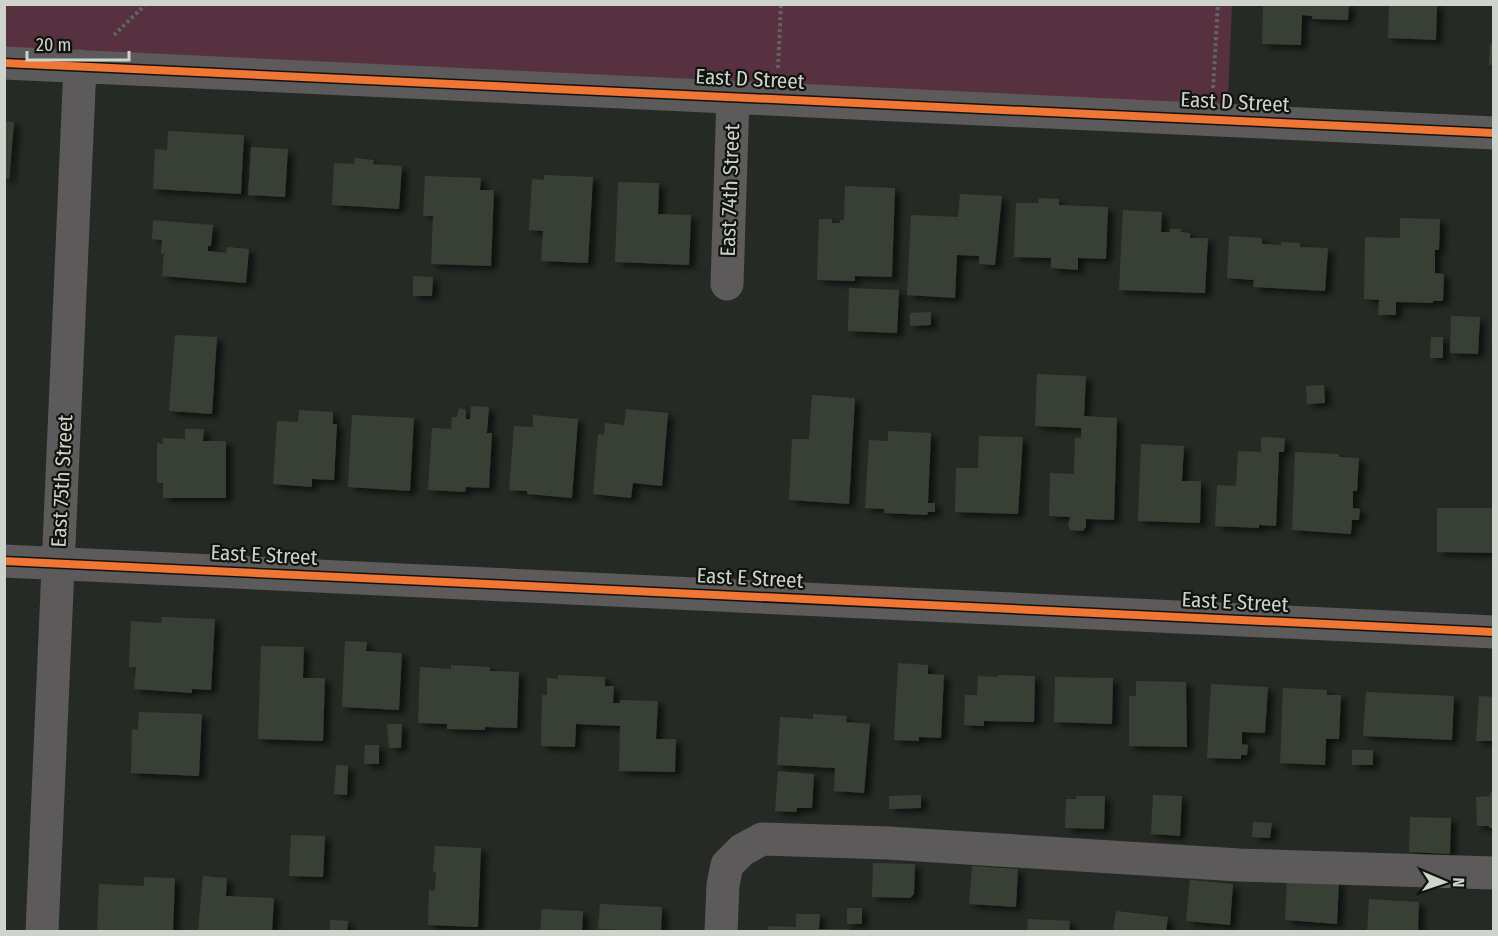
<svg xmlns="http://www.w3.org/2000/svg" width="1498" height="936" viewBox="0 0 1498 936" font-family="'Fira Sans Condensed',sans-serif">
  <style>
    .green { fill: #57313f }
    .building { fill: #394034; filter: url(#shadow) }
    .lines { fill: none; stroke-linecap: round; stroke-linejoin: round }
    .path { stroke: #636361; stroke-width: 4; stroke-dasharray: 3 3; stroke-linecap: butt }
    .minor { stroke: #5c5a5a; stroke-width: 33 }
    .cycleway-casing { stroke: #11140e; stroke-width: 11 }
    .cycleway { stroke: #f07635; stroke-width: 8 }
    .labels { text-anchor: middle; stroke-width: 4.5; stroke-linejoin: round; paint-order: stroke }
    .street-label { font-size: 21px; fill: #ced4cb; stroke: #11140e }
  </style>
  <defs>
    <filter id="shadow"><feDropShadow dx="6" dy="4" stdDeviation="3" flood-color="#0009"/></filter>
  </defs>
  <rect width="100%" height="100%" fill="#262a24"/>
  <path class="green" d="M5 4 1232 5 1227 119 5 63Z"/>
  <path class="building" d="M1263 4H1349L1348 20 1312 19V16L1302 15 1301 45 1262 44Z
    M1389 4H1437L1436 40 1388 38Z
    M1490 43 1494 44V65H1489Z
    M4 121 14 122 9 179H4Z
    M168 131 244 135 241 194 153 189 155 149 167 150Z
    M251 147 288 149 285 197 248 195Z
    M355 158 374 160 373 164 402 166 399 209 332 205 334 163 354 164Z
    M544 175 593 177 588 263 541 261 543 231 529 230 532 179 544 180Z
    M425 176 481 178 480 190H494L491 266 431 264 433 216H423Z
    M618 182 659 183 658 214 691 215 689 265 615 262Z
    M845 186 895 188 892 277 855 276V281L817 280 819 219H832V223H840V220H844Z
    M960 194 1002 196 995 265 979 264V256L957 255 955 298 907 295 911 215 958 217Z
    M1039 198 1059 199V205L1108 207 1106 259 1078 258V270L1051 268V258L1014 257 1016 203H1038Z
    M1123 210 1162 212 1161 232H1170V229H1181V232L1190 233V238H1208L1205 293 1119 290Z
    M1400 218 1440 219 1439 250H1435V273L1444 274 1443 301H1433V303L1396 302V315H1378L1379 300 1364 299 1365 237 1400 238Z
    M153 220 213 225 211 246H208V251L226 253 227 247 249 249 246 283 162 276 164 254H161L162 240 152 239Z
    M1229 236 1262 238V244L1281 245 1282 242 1300 243V247L1328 248 1325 291 1253 287 1254 280 1227 278Z
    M413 276 433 277 432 296H413Z
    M849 288 899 290 897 333 848 331Z
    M931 312V325L910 326V313Z
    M1451 316 1480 317 1478 354 1450 353Z
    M175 335 217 337 212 414 169 411Z
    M1431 337H1443V358H1430Z
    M1037 374 1086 376 1084 416 1117 418 1114 520 1086 519V527L1083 531 1070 530 1068 524 1070 517 1049 516 1050 473 1074 474 1075 438H1081V428L1035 426Z
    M1324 385 1325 403 1307 404 1306 386Z
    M812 395 855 398 849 504 789 500 792 439H809Z
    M471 406 489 407 487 433H492L489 488 466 487 465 492 428 490 432 428 451 429 452 417H457L459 408 466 410V419H470Z
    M626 409 668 413 662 486 633 483 631 498 593 494 598 434 604 435 605 423 624 425Z
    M299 410 333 412V424H337L334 480 312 479V487L273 484 277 421 298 422Z
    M352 415 414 418 410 491 348 487Z
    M533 415 578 419 572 498 527 494V491L509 490 514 426 533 427Z
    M185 429H204L203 441H226V498H163V483H157V443L163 444V438L185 439Z
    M888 431 931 433 928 503H935V512H928L927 515 884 513V509L865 508 869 440 888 441Z
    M979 436 1023 437 1018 514 955 512 956 468H978Z
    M1261 437 1285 438 1284 452H1279L1276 526 1259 525V528L1215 526 1217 485 1236 486 1238 451 1261 452Z
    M1141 444 1184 446 1182 481H1201L1200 523 1138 521Z
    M1295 452 1339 454V457L1359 458 1357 491H1353V508L1360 509 1359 520H1352L1351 534 1292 530Z
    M1437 508H1494V553L1437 552Z
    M162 617 215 619 211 690 192 689V693L134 689 136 667H129L131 621 161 623Z
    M345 641 367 642 366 651 402 653 399 710 342 707Z
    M261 646 304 647 303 678H325L323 741 258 739Z
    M898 663 928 665V674L944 675 941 738 919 737V741L894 740Z
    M451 665 490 667V671L519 672 517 728 485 727V730L447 729V724L418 723 420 667 451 669Z
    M558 675 605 677V686H614L613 703H620V700L658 701 656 739H676L675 772 619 771 620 726 576 724 575 747 541 746 542 695H547V678L558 679Z
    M998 675 1035 676 1034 722 984 721V726L964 725 965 695H977L978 676 998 677Z
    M1055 677 1113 678 1112 724 1054 722Z
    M1136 681 1186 682 1187 747 1129 746V696H1136Z
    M1211 684 1268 687 1265 733 1242 732V744L1248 745 1247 755H1241V759L1207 758Z
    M1283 688 1327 690V695H1341L1339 739H1326L1325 765 1280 763Z
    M1366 692 1454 696 1452 740 1363 736Z
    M1479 696 1494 697V741H1476Z
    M139 712 202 714 199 776 131 773 132 729 138 730Z
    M813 714 847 716 846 722 870 724 864 793 834 791 835 768 777 765 780 717 813 719Z
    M387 724H402L401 748H389Z
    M365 745H379V764H364Z
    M1352 750H1373V765H1352Z
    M336 765 348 766 347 795 334 794Z
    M778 771 814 774 812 808H797L796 812 775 811Z
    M1494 792V828H1489V826H1477L1476 797 1490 796V793Z
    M921 795V808L889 809V796Z
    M1153 795 1182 796 1180 836 1151 834Z
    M1076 796H1105L1104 829 1065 828 1066 799H1076Z
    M1410 817 1451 818 1450 854 1409 852Z
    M1253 822 1272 823 1270 838 1252 837Z
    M291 835 325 836 323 877 289 876Z
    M435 846 481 848 478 927 428 925 429 890 435 891 436 872H433Z
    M873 863 915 864 914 894 910 898 872 897Z
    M972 866 1018 869 1016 907 969 904Z
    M203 876 227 878 226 896 274 898 272 932H198Z
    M144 877 175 878 173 932H97L99 884 144 886Z
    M1287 878 1339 881 1337 924 1285 920Z
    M1190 880 1233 884 1230 925 1186 921Z
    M1369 899 1419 902 1418 932H1367Z
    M600 904 662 907 661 932 598 929Z
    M847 908H862V924H847Z
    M542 909 583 911 582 932H540Z
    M1116 911 1168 917 1166 932H1113Z
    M796 914H820L819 929H850V932H767L768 926 796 927Z
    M1028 919 1070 921 1069 932H1027Z
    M330 920 348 921 347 932H330Z"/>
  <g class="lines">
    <path class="path" d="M114 35 146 4
      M778 68 781 4
      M1213 88 1218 4"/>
    <path class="minor" d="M4 63 1494 133
      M727 284 733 97
      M4 561 1494 632
      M42 932 80 66
      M721 932 723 885 727 865 742 850 762 839 888 843 1239 865 1494 873"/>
    <defs>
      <path id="cycleway" d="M4 63 1494 133
        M4 561 1494 632"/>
    </defs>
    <use href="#cycleway" class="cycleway-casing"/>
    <use href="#cycleway" class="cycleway"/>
  </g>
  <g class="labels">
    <g class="street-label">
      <text transform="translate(750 79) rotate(3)" y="7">East D Street</text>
      <text transform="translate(1235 102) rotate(3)" y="7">East D Street</text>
      <text transform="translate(730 190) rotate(-88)" y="7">East 74th Street</text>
      <text transform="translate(62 481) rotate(-87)" y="7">East 75th Street</text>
      <text transform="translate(264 555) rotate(3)" y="7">East E Street</text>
      <text transform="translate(750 578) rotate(3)" y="7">East E Street</text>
      <text transform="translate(1235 602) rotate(3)" y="7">East E Street</text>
    </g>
  </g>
  <rect width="1498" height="936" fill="none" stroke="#ced4cb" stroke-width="12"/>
  <g transform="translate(1444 882) rotate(92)" stroke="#11140e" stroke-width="4.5" paint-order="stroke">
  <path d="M0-4.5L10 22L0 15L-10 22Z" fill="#ced4cb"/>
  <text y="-9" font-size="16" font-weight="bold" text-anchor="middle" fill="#ced4cb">N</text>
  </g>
  <path d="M27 51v9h102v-9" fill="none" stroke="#ced4cb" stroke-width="3"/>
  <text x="36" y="51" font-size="18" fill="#ced4cb" stroke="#11140e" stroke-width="4.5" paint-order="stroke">20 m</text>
</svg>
